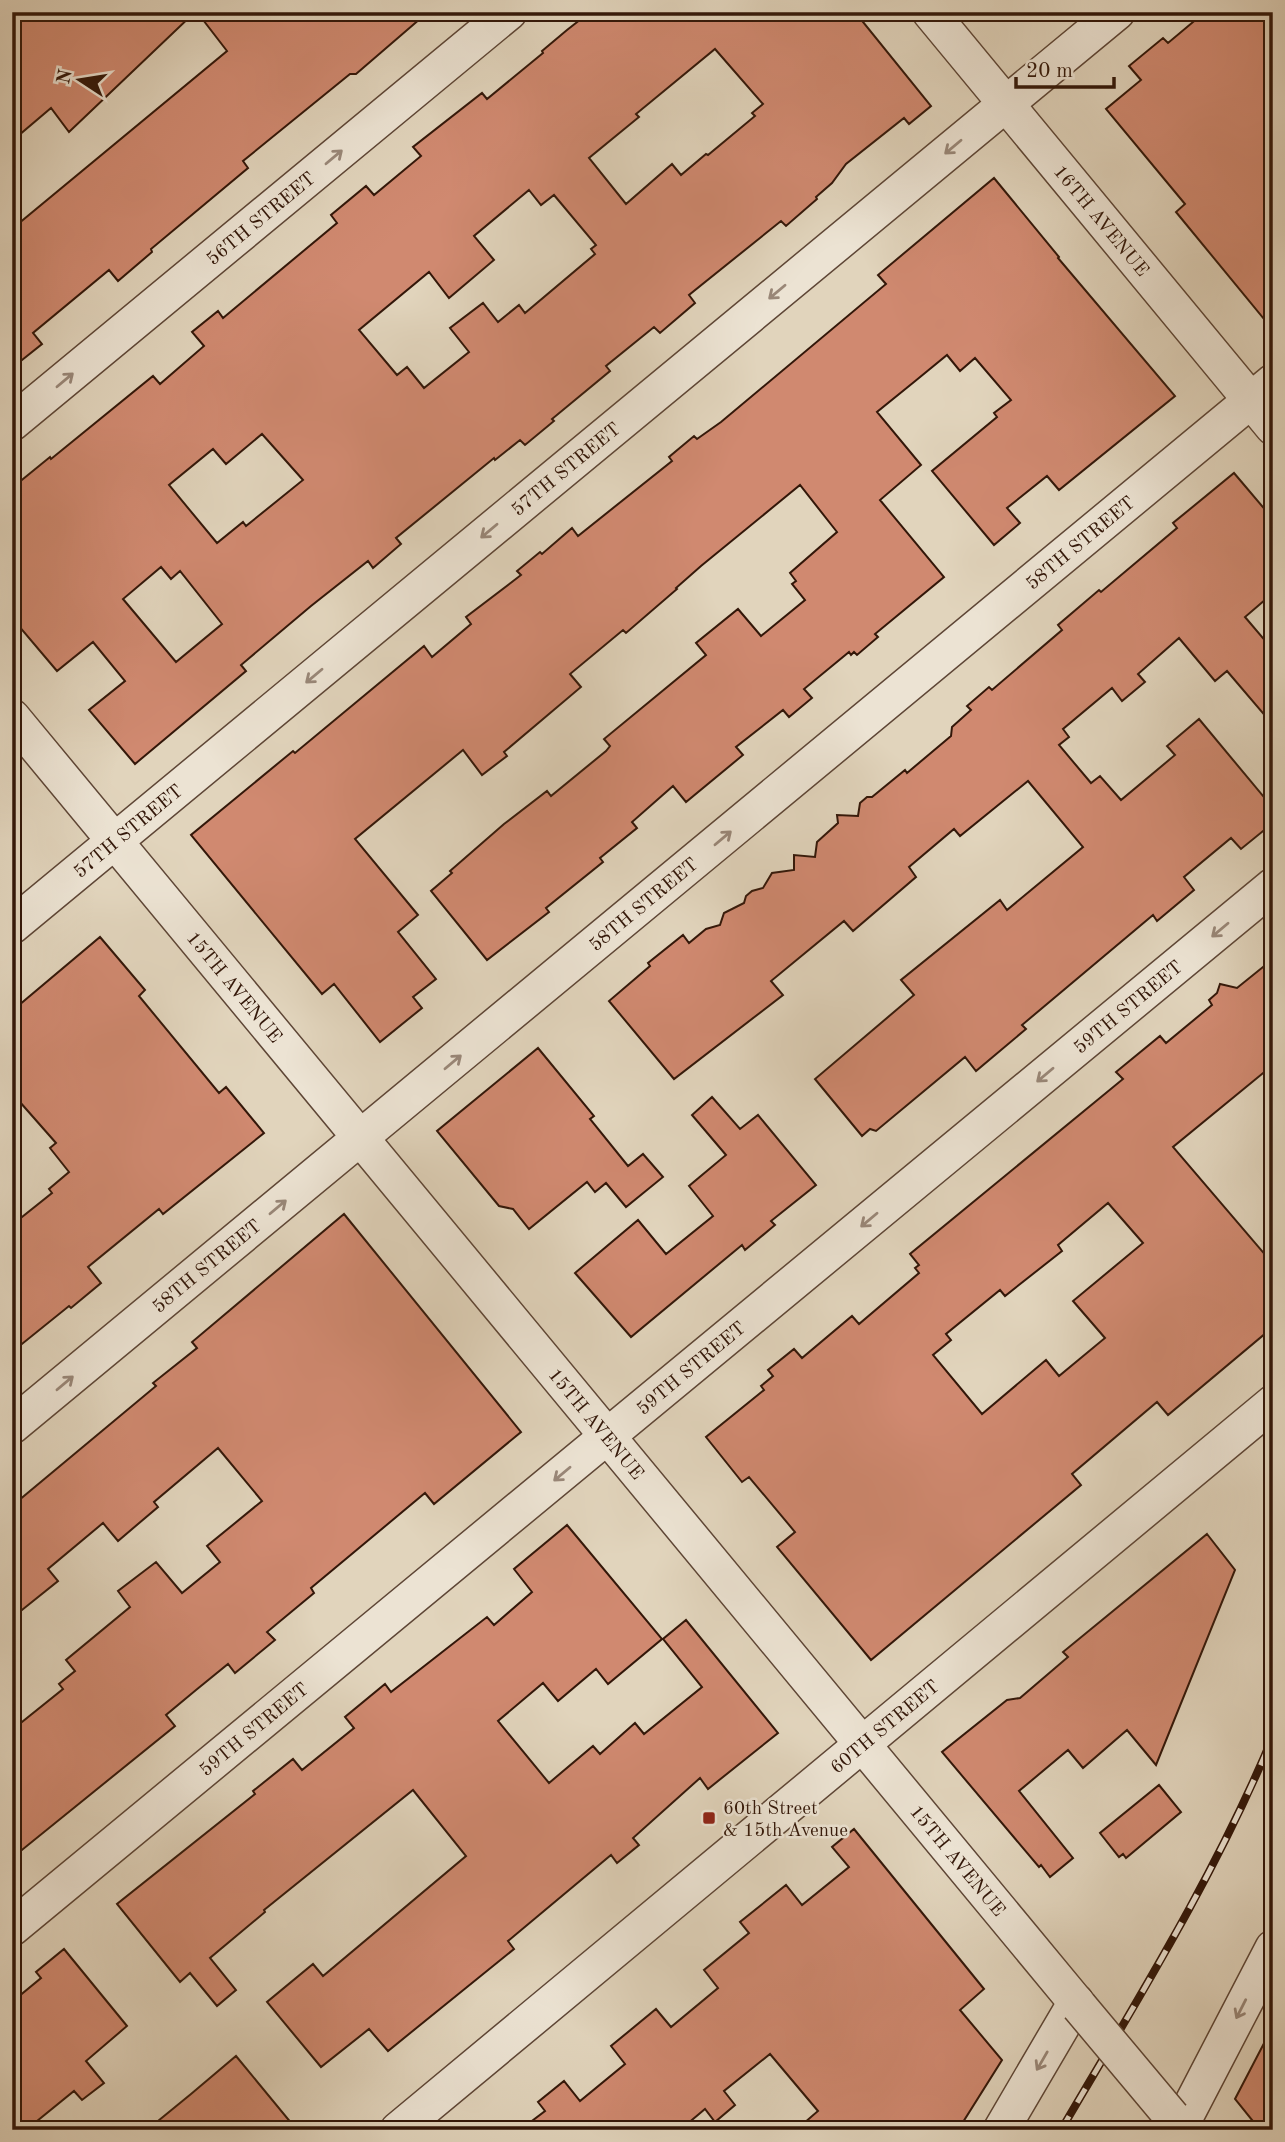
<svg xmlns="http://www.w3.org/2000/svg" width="1285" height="2142" viewBox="0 0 1285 2142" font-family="'Old Standard TT',serif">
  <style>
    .building { fill: #d08970; stroke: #331709; stroke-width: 2; fill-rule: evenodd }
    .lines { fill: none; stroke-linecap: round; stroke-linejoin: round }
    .street-casing { stroke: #5e4636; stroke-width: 38 }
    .street { stroke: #ece3d3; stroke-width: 35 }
    .rail-casing { stroke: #331709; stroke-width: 8 }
    .rail { stroke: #ece3d3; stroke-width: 5; stroke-dasharray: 16; stroke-linecap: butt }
    .street-bridge-casing { stroke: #5e4636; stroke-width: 38; stroke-linecap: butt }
    .street-bridge { stroke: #ece3d3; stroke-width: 35 }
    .oneway { stroke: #998778 }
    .poi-dot { fill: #8f2418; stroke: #ece3d3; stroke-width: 2.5 }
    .labels { text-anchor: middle; stroke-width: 5; stroke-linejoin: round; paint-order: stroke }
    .street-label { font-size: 19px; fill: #331709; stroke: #ece3d3 }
    .poi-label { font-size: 19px; fill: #331709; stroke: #ece3d3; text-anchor: start }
  </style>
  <rect width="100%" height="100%" fill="#e1d4bc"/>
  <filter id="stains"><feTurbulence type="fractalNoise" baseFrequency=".00286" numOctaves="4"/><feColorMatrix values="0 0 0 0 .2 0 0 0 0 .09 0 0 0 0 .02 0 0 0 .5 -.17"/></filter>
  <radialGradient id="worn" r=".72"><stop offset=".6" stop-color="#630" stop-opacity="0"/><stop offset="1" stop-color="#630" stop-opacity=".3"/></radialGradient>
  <path class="building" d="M12 12H195L69 132 51 108 12 141Z
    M197 12H428L356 74H350L243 161 248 168 151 249 152 252 118 281 109 270 33 333 42 344 12 368V229L227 51Z
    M590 12H855L931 106 909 124 904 118 846 164 832 183 816 197 817 199 786 226 781 221 689 295 695 303 660 333 654 327 606 366 610 371 552 419 554 421 525 445 520 440 495 460 494 458 396 538 401 544 373 568 368 561 311 606 241 665 246 671 135 764 89 710 125 681 93 642 57 671 12 618V488L50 457 51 459 153 376 160 384 204 346 192 332 218 311 223 318 337 223 331 215 366 186 374 195 421 156 413 147 482 93 487 99 543 53 542 51 567 30ZM715 49 763 104 752 113 755 116 708 155 706 154 681 175 672 164 626 204 589 158 639 117 636 114ZM529 190 541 205 554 195 596 245 591 249 595 254 525 313 519 305 498 322 483 303 450 328 469 352 424 388 407 367 397 375 359 330 429 272 449 298 494 260 474 236ZM262 434 303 480 246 526 243 522 217 543 169 485 213 449 226 464ZM161 567 171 579 180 571 222 624 176 662 123 599Z
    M1205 12H1273V330L1176 212 1185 204 1106 109 1141 80 1129 66 1163 38 1168 43Z
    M994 178 1059 257 1058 258 1175 396 1059 490 1047 476 1007 508 1020 523 994 545 932 471 997 417 994 413 1011 400 975 358 960 371 947 355 914 382 877 412 921 465 880 500 944 577 875 634 878 637 857 655 854 652 851 655 849 652 804 689 812 698 789 717 783 710 736 747 743 755 686 802 673 786 632 822 637 828 600 858 603 862 546 908 549 912 487 960 431 891 452 873 450 871 504 824 547 791 551 796 606 751 610 746 604 739 706 655 696 643 738 609 761 636 805 600 792 584 796 581 790 573 837 532 800 485 701 566 676 588 677 589 626 633 623 630 570 674 581 687 504 752 507 756 482 775 463 750 355 839 418 915 398 932 436 979 413 997 422 1008 380 1042 334 984 322 994 191 835 293 751 295 753 424 646 432 657 471 624 466 617 521 575 517 571 540 552 542 554 572 528 578 536 672 461 669 457 694 436 697 439 721 422 886 284 878 275Z
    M1234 473 1273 519V593L1245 617 1273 650V725L1227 671 1215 681 1179 638 1138 674 1145 682 1122 701 1112 688 1063 729 1069 737 1059 745 1091 783 1100 776 1121 800 1175 755 1167 746 1199 719 1273 808V823L1241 849 1231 838 1184 877 1194 890 1157 921 1153 915 1022 1025 1026 1029 976 1071 965 1057 876 1131 870 1129 862 1136 815 1079 914 995 901 980 1000 900 1007 910 1083 847 1028 781 960 836 954 829 909 867 916 877 853 931 844 921 771 981 783 995 674 1079 609 1001 650 966 648 963 683 935 689 943 706 929 720 925 724 913 744 903 746 896 752 891 763 888 772 873 794 870V855L815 857 817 842 838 823 837 815 858 816 860 803 867 797H872L905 770 907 773 951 736 952 727 971 710 967 706 989 687 992 690 1062 630 1058 625 1099 590 1101 592 1177 528 1173 523Z
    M100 937 145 990 139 996 219 1093 226 1087 264 1133 163 1214 159 1209 88 1267 101 1283 71 1308 69 1306 12 1352V1225L52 1193 49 1189 69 1172 50 1148 56 1143 12 1093V1011Z
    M1273 959V1065L1173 1147 1273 1264V1327L1168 1415 1157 1402 1072 1474 1081 1485 871 1660 777 1547 795 1532 749 1477 742 1482 706 1437 764 1390 761 1386 773 1376 768 1370 794 1349 802 1358 852 1316 859 1324 919 1273 915 1268 919 1265 910 1254 1123 1079 1116 1072 1160 1036 1166 1043 1212 1005 1209 1000 1217 993 1220 984 1237 988ZM1108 1203 1143 1243 1073 1301 1105 1338 1059 1376 1046 1360 982 1414 933 1355 951 1340 946 1334 1000 1290 1005 1296 1062 1251 1058 1245Z
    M538 1048 594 1116 590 1119 628 1166 643 1154 663 1177 626 1207 606 1183 595 1192 587 1182 529 1229 513 1209 499 1206 437 1131Z
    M712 1097 740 1129 758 1115 816 1185 771 1221 775 1225 745 1250 742 1245 631 1337 575 1273 638 1220 666 1254 713 1216 689 1186 726 1155 692 1115Z
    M344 1214 521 1432 434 1504 425 1493 311 1588 314 1593 267 1632 275 1640 235 1673 228 1664 196 1690 166 1715 175 1726 12 1858V1730L63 1689 59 1684 75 1671 66 1660 130 1607 118 1591 156 1562 182 1593 220 1562 207 1546 262 1501 218 1448 154 1502 158 1507 118 1541 103 1523 48 1569 58 1581 12 1618V1506L156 1386 153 1383 197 1348 192 1342Z
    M567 1525 662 1639 608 1684 596 1669 558 1701 543 1683 498 1721 549 1783 593 1746 600 1754 635 1723 644 1734 702 1687 663 1639 686 1620 778 1733 708 1789 700 1778 633 1838 639 1845 617 1863 611 1855 508 1941 514 1949 388 2051 369 2029 321 2067 267 2002 313 1964 323 1976 466 1856 413 1790 264 1910 265 1912 210 1958 236 1990 217 2006 190 1973 180 1982 117 1904 255 1794 253 1791 293 1759 302 1770 354 1728 345 1717 385 1684 391 1692 487 1617 494 1625 532 1592 514 1569Z
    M1207 1534 1235 1570 1156 1765 1127 1730 1083 1768 1068 1750 1019 1791 1073 1858 1050 1877 1041 1865 1039 1867 942 1752 1007 1700 1020 1698 1068 1657 1063 1652Z
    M1159 1785 1181 1812 1126 1858 1123 1854 1119 1857 1100 1833Z
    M854 1829 984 1989 960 2010 1002 2060 963 2122 954 2130H796L818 2111 770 2054 724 2091 735 2105 715 2122 705 2109 680 2130H520L545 2111 538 2102 564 2081 580 2101 625 2064 611 2046 656 2009 671 2027 718 1988 704 1970 749 1933 740 1922 786 1885 802 1905 849 1867 832 1847Z
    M64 1949 127 2026 86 2061 104 2083 82 2100 74 2091 26 2130H12V2002L41 1978 36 1972Z
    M1273 2026V2130H1260L1235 2099Z
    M236 2056 297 2130H147L191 2094Z"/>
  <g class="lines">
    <defs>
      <g id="street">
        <path id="s1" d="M930 12 1273 427"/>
        <path id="s2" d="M12 423 509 12"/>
        <path id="s3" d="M12 717 1079 2006"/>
        <path id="s4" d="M12 926 1117 12"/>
        <path id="s5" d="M12 1426 1273 382"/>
        <path id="s6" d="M12 1928 1273 886"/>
        <path d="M1180 2127 1273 1948"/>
        <path id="s7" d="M398 2130 1273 1403"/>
        <path d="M1001 2130 1076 2002"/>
      </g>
    </defs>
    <use href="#street" class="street-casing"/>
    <use href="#street" class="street"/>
    <defs>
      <path id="rail" d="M1061 2130C1136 2002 1216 1874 1273 1736"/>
    </defs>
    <use href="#rail" class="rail-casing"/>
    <use href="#rail" class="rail"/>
    <defs>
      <path id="street-bridge" d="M1079 2006 1172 2117"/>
    </defs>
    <use href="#street-bridge" class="street-bridge-casing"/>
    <use href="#street-bridge" class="street-bridge"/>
  </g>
  <defs><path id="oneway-shaft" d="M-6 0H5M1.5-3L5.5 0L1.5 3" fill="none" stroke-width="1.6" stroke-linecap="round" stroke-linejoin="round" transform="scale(1.75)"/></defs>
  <g class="oneway">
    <use href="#oneway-shaft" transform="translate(953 147) rotate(140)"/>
    <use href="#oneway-shaft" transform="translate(334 157) rotate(-40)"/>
    <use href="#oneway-shaft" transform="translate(777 292) rotate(140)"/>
    <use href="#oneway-shaft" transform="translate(65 380) rotate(-40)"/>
    <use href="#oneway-shaft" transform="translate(489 531) rotate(140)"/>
    <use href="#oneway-shaft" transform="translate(314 676) rotate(140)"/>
    <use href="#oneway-shaft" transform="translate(723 838) rotate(-40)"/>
    <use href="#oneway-shaft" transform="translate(1220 930) rotate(140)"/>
    <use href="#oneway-shaft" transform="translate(453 1062) rotate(-40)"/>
    <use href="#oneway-shaft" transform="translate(1045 1075) rotate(140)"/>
    <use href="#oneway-shaft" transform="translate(278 1207) rotate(-40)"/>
    <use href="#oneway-shaft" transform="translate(869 1220) rotate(140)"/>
    <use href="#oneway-shaft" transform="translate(65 1383) rotate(-40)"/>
    <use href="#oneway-shaft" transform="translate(562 1474) rotate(140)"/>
    <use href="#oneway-shaft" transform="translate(1241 2009) rotate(117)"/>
    <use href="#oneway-shaft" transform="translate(1042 2061) rotate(120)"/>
  </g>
  <rect class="poi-dot" x="702" y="1811" width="14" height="14" rx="3.5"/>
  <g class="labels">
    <g class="street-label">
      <text dy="7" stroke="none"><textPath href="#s2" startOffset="322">56TH STREET</textPath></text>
      <text dy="7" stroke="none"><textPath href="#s1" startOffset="270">16TH AVENUE</textPath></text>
      <text dy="7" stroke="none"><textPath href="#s4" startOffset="718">57TH STREET</textPath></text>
      <text dy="7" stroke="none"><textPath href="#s5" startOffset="1386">58TH STREET</textPath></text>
      <text dy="7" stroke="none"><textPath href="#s4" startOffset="150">57TH STREET</textPath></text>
      <text dy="7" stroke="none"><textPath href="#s5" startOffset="819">58TH STREET</textPath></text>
      <text dy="7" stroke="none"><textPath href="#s3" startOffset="350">15TH AVENUE</textPath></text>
      <text dy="7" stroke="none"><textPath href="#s6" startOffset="1447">59TH STREET</textPath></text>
      <text dy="7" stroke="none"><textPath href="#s5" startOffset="252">58TH STREET</textPath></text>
      <text dy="7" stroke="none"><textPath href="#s6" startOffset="880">59TH STREET</textPath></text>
      <text dy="7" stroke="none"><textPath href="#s3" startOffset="917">15TH AVENUE</textPath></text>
      <text dy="7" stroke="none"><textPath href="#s7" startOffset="632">60TH STREET</textPath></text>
      <text dy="7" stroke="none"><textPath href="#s6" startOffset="313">59TH STREET</textPath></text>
      <text dy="7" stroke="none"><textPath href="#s3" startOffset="1484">15TH AVENUE</textPath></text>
    </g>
    <g class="poi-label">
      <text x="723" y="1814">60th Street<tspan x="723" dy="22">&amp; 15th Avenue</tspan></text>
    </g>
  </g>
  <rect width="1285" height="2142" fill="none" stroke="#e1d4bc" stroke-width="42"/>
  <rect x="14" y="14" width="1257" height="2114" fill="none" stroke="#331709" stroke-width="3.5"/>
  <rect x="21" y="21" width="1243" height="2100" fill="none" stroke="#331709" stroke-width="2"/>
  <g transform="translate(80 80) rotate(282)" stroke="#ece3d3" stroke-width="5" paint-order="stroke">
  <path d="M0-5L12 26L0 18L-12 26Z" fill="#331709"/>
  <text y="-10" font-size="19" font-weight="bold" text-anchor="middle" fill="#331709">N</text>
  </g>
  <path d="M1016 77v10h98v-10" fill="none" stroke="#331709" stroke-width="3.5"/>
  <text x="1026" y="77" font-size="21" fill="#331709" stroke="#ece3d3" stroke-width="5" paint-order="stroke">20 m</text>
  <rect width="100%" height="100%" filter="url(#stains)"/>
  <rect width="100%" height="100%" fill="url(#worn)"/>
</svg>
